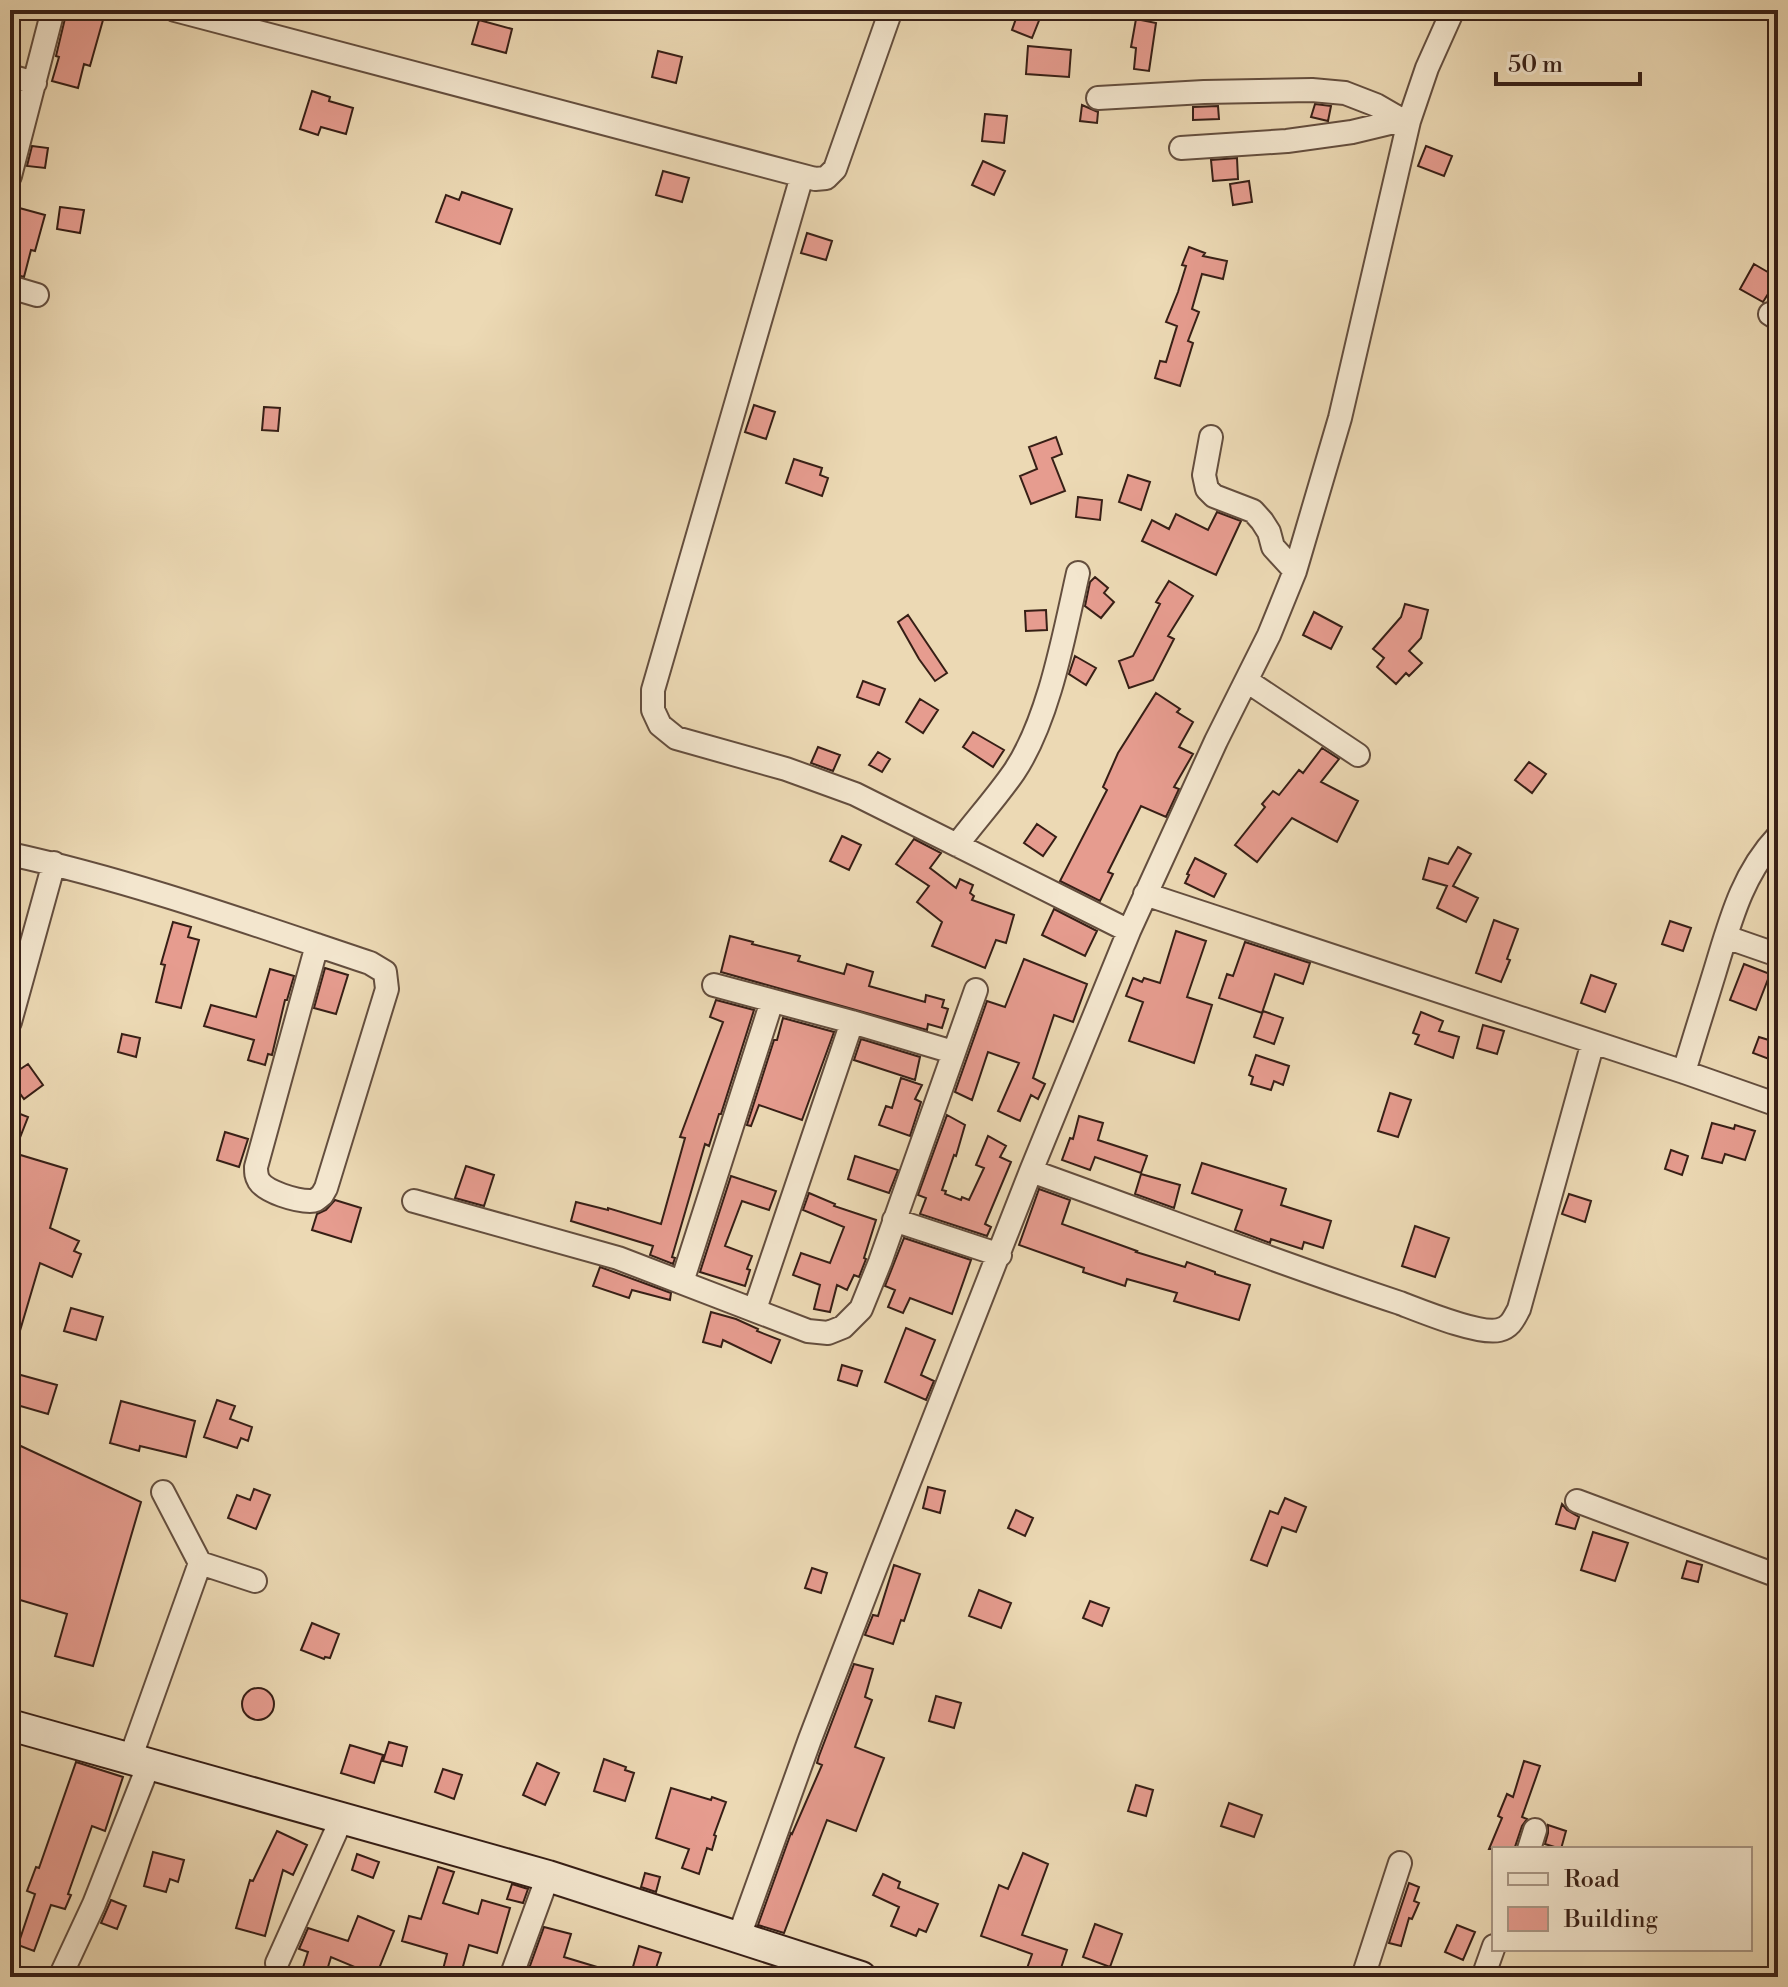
<svg xmlns="http://www.w3.org/2000/svg" width="1788" height="1987" viewBox="0 0 1788 1987" font-family="'Libre Bodoni',serif">
  <style>
    .building { fill: #e69c8f; stroke: #371f16; stroke-width: 2 }
    .lines { fill: none; stroke-linecap: round; stroke-linejoin: round }
    .street-casing { stroke: #644e3e; stroke-width: 26 }
    .secondary-casing { stroke: #371f16; stroke-width: 34 }
    .street { stroke: #f3e6ce; stroke-width: 22 }
    .secondary { stroke: #f3e6ce; stroke-width: 30 }
  </style>
  <rect width="100%" height="100%" fill="#ecd9b4"/>
  <filter id="stains"><feTurbulence type="fractalNoise" baseFrequency=".0025" numOctaves="4"/><feColorMatrix values="0 0 0 0 .2 0 0 0 0 .09 0 0 0 0 .02 0 0 0 .5 -.17"/></filter>
  <radialGradient id="worn" r=".72"><stop offset=".6" stop-color="#630" stop-opacity="0"/><stop offset="1" stop-color="#630" stop-opacity=".3"/></radialGradient>
  <path class="building" d="M67 10H82L81 14 103 20 90 66 84 64 78 88 52 81 59 57 56 56Z
    M1019 10H1034L1042 13 1032 38 1012 30Z
    M1136 19 1156 23 1149 71 1134 69 1136 48 1131 47Z
    M479 20 512 29 506 53 472 44Z
    M1028 46 1071 50 1069 77 1026 74Z
    M658 51 682 57 676 83 652 77Z
    M312 91 330 97 329 101 353 108 346 134 321 127 318 135 300 129Z
    M1315 104 1331 106 1328 121 1311 117Z
    M1082 105 1098 112 1097 123 1080 121Z
    M1218 106 1219 119 1193 120V107Z
    M985 114 1007 116 1004 143 982 141Z
    M32 146 48 148 45 168 27 166Z
    M1426 146 1452 156 1444 176 1418 166Z
    M1237 158 1238 179 1213 181 1211 160Z
    M983 161 1005 171 994 195 972 185Z
    M663 171 689 178 682 202 656 195Z
    M1249 181 1252 202 1233 205 1230 184Z
    M462 192 512 209 500 244 436 222 446 195 459 200Z
    M12 206 45 215 35 251 31 250 24 277 10 273V214Z
    M60 207 84 210 80 233 57 229Z
    M807 233 832 241 826 260 801 253Z
    M1189 247 1205 253 1203 256 1227 261 1223 279 1202 274 1192 309 1199 312 1188 341 1193 343 1180 386 1155 378 1160 361 1166 362 1177 326 1166 322 1178 292 1186 266 1182 265Z
    M1754 264 1778 278 1763 302 1740 289Z
    M754 405 775 412 766 439 745 432Z
    M264 407 280 408 278 431 262 430Z
    M1056 437 1062 454 1052 458 1065 491 1031 504 1020 476 1037 469 1029 447Z
    M794 459 822 468 820 475 828 478 822 496 786 483Z
    M1128 475 1150 482 1141 510 1119 502Z
    M1078 497 1102 500 1100 520 1076 517Z
    M1217 512 1241 521 1216 575 1142 541 1152 520 1169 529 1176 514 1208 530Z
    M1095 577 1108 588 1104 593 1114 602 1101 618 1085 606 1090 582Z
    M1169 581 1193 596 1168 636 1174 639 1153 680 1129 688 1119 661 1133 656 1160 604 1156 602Z
    M1405 604 1428 610 1421 638 1409 651 1422 663 1409 676 1406 673 1396 684 1377 667 1384 658 1373 649 1401 617Z
    M1046 610 1047 630 1026 631 1025 611Z
    M1314 612 1342 627 1331 649 1303 635Z
    M908 615 947 673 935 681 919 659 898 622Z
    M1075 656 1096 668 1086 685 1069 674Z
    M863 681 885 689 879 705 857 697Z
    M1156 693 1180 709 1177 712 1193 722 1179 747 1193 754 1174 787 1179 789 1166 817 1141 806 1108 872 1113 874 1100 901 1060 881 1107 790 1103 787 1118 753Z
    M920 699 938 710 923 733 906 722Z
    M973 732 1004 750 993 767 963 747Z
    M818 747 840 755 833 771 811 763Z
    M1322 748 1339 759 1321 782 1358 801 1337 842 1292 818 1257 862 1235 845 1265 807 1262 804 1273 791 1279 795 1299 770 1303 773Z
    M878 752 890 759 882 772 869 765Z
    M1529 762 1546 774 1532 793 1515 780Z
    M1037 824 1056 837 1043 856 1024 843Z
    M842 836 861 845 849 870 830 861Z
    M914 839 941 853 930 868 956 888 960 879 973 885 970 893 974 896 972 900 1014 915 1006 943 996 940 985 968 932 946 942 922 917 902 929 886 896 864Z
    M1458 847 1471 854 1453 886 1478 898 1466 922 1437 908 1447 886 1423 879 1429 858 1448 864Z
    M1195 858 1226 874 1214 897 1185 883 1189 875 1187 874Z
    M1054 909 1097 931 1085 956 1042 935Z
    M1494 920 1518 929 1507 959 1510 960 1501 982 1476 973Z
    M1670 921 1691 928 1683 951 1662 944Z
    M173 922 191 927 188 937 199 940 181 1008 156 1002 165 965 161 964Z
    M1176 931 1206 941 1187 997 1212 1005 1194 1063 1129 1041 1143 1002 1126 996 1133 978 1142 982 1144 978 1160 983Z
    M730 936 753 942 752 944 800 956 798 961 844 974 847 964 873 972 869 986 925 1002 926 995 944 1000 942 1007 948 1009 942 1028 928 1024 927 1030 721 972Z
    M1245 942 1310 963 1303 984 1275 974 1262 1013 1219 998 1227 974 1233 976Z
    M1024 959 1087 984 1073 1022 1054 1015 1033 1078 1045 1084 1038 1099 1031 1095 1020 1121 998 1111 1019 1063 988 1052 972 1100 955 1092 987 1001 1005 1007Z
    M1744 964 1770 974 1756 1010 1730 1000Z
    M325 968 348 975 336 1014 314 1008Z
    M270 969 294 976 287 1000H285L272 1055 268 1054 265 1065 248 1060 254 1040 204 1026 211 1005 256 1017Z
    M1591 975 1616 984 1605 1012 1581 1003Z
    M716 1000 754 1010 721 1114H719L709 1146 705 1144 672 1257 675 1258 673 1264 650 1255 653 1246 571 1221 576 1202 608 1210V1208L661 1224 685 1138 680 1137 723 1022 710 1017Z
    M1263 1011 1283 1018 1274 1044 1254 1037Z
    M1421 1012 1443 1021 1439 1031 1459 1037 1453 1058 1415 1044 1419 1035 1413 1033Z
    M783 1018 834 1032 802 1120 759 1105 751 1126 747 1125 774 1040H777Z
    M1483 1025 1504 1031 1497 1054 1477 1048Z
    M122 1034 140 1038 136 1057 118 1052Z
    M1759 1037 1775 1042 1769 1059 1753 1053Z
    M861 1039 920 1057 915 1080 854 1060Z
    M1256 1055 1289 1066 1283 1085 1274 1081 1271 1090 1251 1084 1253 1077 1249 1075Z
    M28 1064 43 1085 24 1099 10 1080V1076Z
    M901 1078 922 1085 915 1099 921 1102 910 1136 879 1125 886 1106 892 1108Z
    M1390 1093 1411 1100 1398 1137 1378 1131Z
    M10 1110 28 1117 14 1153 67 1169 50 1228 79 1241 74 1251 81 1254 72 1277 40 1263 14 1351H10Z
    M947 1115 965 1125 956 1156 954 1155 942 1190 946 1191 945 1194 961 1200 962 1197 969 1200 984 1168 976 1165 988 1136 1006 1146 1000 1157 1011 1162 985 1224 991 1227 987 1236 920 1214 926 1198 918 1195Z
    M1079 1116 1103 1123 1098 1140 1147 1156 1141 1173 1095 1157 1090 1170 1062 1160 1070 1138 1073 1139Z
    M1712 1123 1734 1129 1735 1125 1755 1131 1745 1160 1725 1154 1722 1163 1702 1158Z
    M225 1132 248 1139 239 1167 217 1160Z
    M1671 1150 1688 1156 1682 1175 1665 1169Z
    M855 1156 898 1170 889 1193 848 1179Z
    M1202 1163 1286 1189 1281 1205 1331 1221 1323 1248 1304 1242 1302 1249 1271 1239 1270 1243 1235 1230 1242 1210 1192 1193Z
    M466 1166 494 1175 484 1206 455 1198Z
    M1141 1174 1180 1185 1174 1208 1135 1194Z
    M731 1176 776 1191 769 1210 742 1201 725 1246 752 1256 747 1269 750 1270 745 1286 700 1272Z
    M1039 1189 1070 1200 1062 1224 1137 1251 1136 1252 1185 1267 1187 1262 1215 1272V1274L1250 1285 1239 1320 1174 1301 1177 1293 1127 1279 1125 1286 1083 1272 1084 1268 1019 1245Z
    M809 1193 835 1204 834 1206 876 1220 864 1258 866 1259 859 1277 854 1275 847 1290 837 1285 830 1312 814 1309 820 1285 793 1275 801 1253 830 1263 844 1227 803 1210Z
    M1569 1194 1591 1201 1585 1222 1562 1214Z
    M335 1200 361 1208 351 1242 312 1230 317 1214 326 1210Z
    M1415 1226 1449 1238 1435 1277 1402 1266Z
    M904 1238 971 1260 952 1314 910 1298 903 1313 888 1307 895 1290 885 1286Z
    M600 1267 671 1293 670 1300 632 1290 629 1298 593 1286Z
    M71 1308 103 1317 96 1340 64 1331Z
    M711 1312 736 1319 758 1329 757 1331 780 1340 771 1363 723 1340 721 1347 703 1342Z
    M906 1328 935 1340 921 1375 934 1381 926 1400 885 1382Z
    M842 1365 862 1371 857 1386 838 1380Z
    M10 1372 57 1385 48 1414 10 1403Z
    M217 1400 235 1406 230 1419 252 1427 248 1441 241 1438 237 1448 204 1437Z
    M121 1401 195 1421 186 1457 140 1446 139 1451 110 1443Z
    M10 1441 141 1502 93 1666 55 1656 67 1614 10 1597Z
    M928 1487 945 1491 940 1513 923 1508Z
    M254 1489 270 1495 256 1529 228 1518 237 1495 250 1500Z
    M1285 1498 1306 1507 1296 1532 1282 1527 1267 1566 1251 1560 1270 1511 1278 1514Z
    M1562 1504 1567 1510 1579 1517 1575 1529 1556 1524Z
    M1016 1510 1033 1518 1025 1536 1008 1528Z
    M1593 1532 1628 1543 1615 1581 1581 1570Z
    M1687 1561 1702 1565 1698 1582 1682 1578Z
    M894 1565 920 1574 904 1621 901 1620 893 1644 865 1635 873 1615 878 1616Z
    M812 1568 827 1573 821 1593 805 1588Z
    M979 1590 1011 1603 1001 1628 969 1616Z
    M1090 1601 1109 1608 1102 1626 1083 1618Z
    M312 1623 339 1634 330 1658 325 1657 324 1659 301 1650Z
    M854 1664 873 1669 865 1697 872 1700 855 1747 884 1758 856 1831 827 1820 784 1933 758 1925 791 1833 792 1834 822 1765 817 1763 819 1756Z
    M242 1704a16 16 0 1 1 32 0a16 16 0 1 1-32 0Z
    M936 1696 961 1703 954 1728 929 1721Z
    M389 1742 407 1747 402 1766 383 1761Z
    M350 1745 383 1755 374 1783 341 1773Z
    M604 1759 626 1767 625 1770 634 1773 625 1801 594 1791Z
    M1524 1761 1540 1766 1522 1817 1527 1819 1522 1826 1515 1847V1849H1489L1502 1818 1498 1816 1507 1794 1513 1797Z
    M76 1762 123 1777 105 1831 92 1826 68 1894 71 1895 65 1909 51 1905 34 1951 18 1945 35 1894 27 1891 36 1867 39 1868Z
    M537 1763 559 1773 545 1805 523 1795Z
    M443 1769 462 1775 454 1799 435 1792Z
    M1136 1785 1153 1790 1146 1816 1128 1811Z
    M671 1788 711 1800 712 1797 726 1802 714 1835 716 1836 712 1850 707 1848 699 1874 682 1868 689 1849 656 1838Z
    M1229 1803 1262 1815 1254 1837 1221 1826Z
    M1548 1825 1566 1831 1561 1849 1545 1844 1548 1833Z
    M277 1831 307 1845 293 1875 283 1870 265 1936 236 1928 250 1880 253 1881Z
    M153 1852 184 1860 178 1882 170 1879 166 1892 144 1886Z
    M1023 1853 1048 1864 1022 1935 1067 1950 1058 1977H1024L1032 1954 981 1936 999 1885 1008 1889Z
    M357 1854 379 1862 373 1878 352 1870Z
    M438 1867 454 1872 443 1903 478 1914 482 1900 510 1908 497 1953 469 1945 460 1977H441L447 1954 402 1941 409 1916 421 1919Z
    M645 1873 660 1877 656 1892 641 1887Z
    M883 1874 900 1882 898 1888 938 1904 926 1932 919 1929 916 1936 891 1926 899 1907 873 1895Z
    M1409 1883 1419 1887 1414 1901 1419 1903 1412 1919 1409 1918 1401 1946 1389 1943Z
    M512 1884 528 1889 523 1903 507 1899Z
    M111 1900 126 1906 117 1929 101 1923Z
    M358 1916 394 1931 376 1976 331 1957 325 1977H300L308 1952 299 1949 308 1928 348 1941Z
    M1095 1924 1122 1934 1110 1967 1083 1957Z
    M1457 1925 1475 1932 1463 1960 1445 1952Z
    M544 1927 571 1934 564 1957 617 1973 616 1977H526Z
    M639 1946 661 1953 653 1977H630Z"/>
  <g class="lines">
    <defs>
      <path id="street" d="M175 10 815 179 826 178 835 169 891 10
        M10 76 35 83
        M1098 98 1204 92 1312 90 1345 93 1376 105 1402 120 1409 121
        M1181 148 1287 141 1352 132 1402 120
        M10 176 53 10
        M802 176 653 690V710L660 725 676 738 786 769 855 794 1129 931
        M10 287 37 295
        M1770 314 1778 319
        M1211 437 1204 475 1207 489 1214 496 1253 511 1262 521 1269 532 1273 547 1295 571
        M1247 681 1358 755
        M957 845C975 821 996 798 1014 772 1049 720 1064 635 1078 573
        M10 854C133 881 250 923 370 963L385 972 387 989 326 1188 322 1195C317 1199 316 1201 310 1201 296 1201 266 1192 259 1181 256 1176 256 1173 256 1167L317 945
        M1145 894 1684 1072 1778 1105
        M1726 937 1778 955
        M714 985 852 1022 953 1052
        M10 1022 54 863
        M1684 1072C1694 1038 1705 1004 1715 971 1730 922 1742 874 1778 836
        M1031 1171C1154 1215 1276 1262 1400 1303 1421 1311 1479 1335 1499 1330 1511 1327 1514 1318 1519 1309L1593 1042
        M414 1201 618 1258 808 1331 828 1333 843 1327 861 1309 880 1262 976 990
        M894 1220 1000 1255
        M682 1282 772 1001
        M755 1309 852 1022
        M1577 1501 1778 1576
        M200 1563 255 1581
        M130 1759 200 1563 163 1492
        M1529 1849 1535 1830
        M738 1939 810 1739 877 1564 1031 1171 1129 931 1216 741 1269 635 1295 571 1340 418 1409 121 1427 68 1453 10
        M277 1963 342 1818
        M60 1977 94 1904 149 1764
        M511 1977 548 1876
        M1363 1977 1400 1863
        M1483 1977 1494 1946"/>
      <path id="secondary" d="M10 1725 548 1876 861 1977"/>
    </defs>
    <use href="#street" class="street-casing"/>
    <use href="#secondary" class="secondary-casing"/>
    <use href="#street" class="street"/>
    <use href="#secondary" class="secondary"/>
  </g>
  <rect width="1788" height="1987" fill="none" stroke="#ecd9b4" stroke-width="40"/>
  <rect x="12" y="12" width="1764" height="1963" fill="none" stroke="#371f16" stroke-width="4"/>
  <rect x="20" y="20" width="1748" height="1947" fill="none" stroke="#371f16" stroke-width="2"/>
  <rect x="1492" y="1847" width="260" height="104" fill="#f3e6ce" stroke="#a89684" stroke-width="2"/>
  <rect x="1508" y="1873" width="40" height="12" fill="#f3e6ce" stroke="#a89684" stroke-width="2"/>
  <text x="1564" y="1887" font-size="24" fill="#371f16">Road</text>
  <rect x="1508" y="1907" width="40" height="24" fill="#e69c8f" stroke="#a89684" stroke-width="2"/>
  <text x="1564" y="1927" font-size="24" fill="#371f16">Building</text>
  <path d="M1496 72v12h144v-12" fill="none" stroke="#371f16" stroke-width="4"/>
  <text x="1508" y="72" font-size="24" fill="#371f16" stroke="#f3e6ce" stroke-width="6" paint-order="stroke">50 m</text>
  <rect width="100%" height="100%" filter="url(#stains)"/>
  <rect width="100%" height="100%" fill="url(#worn)"/>
</svg>
